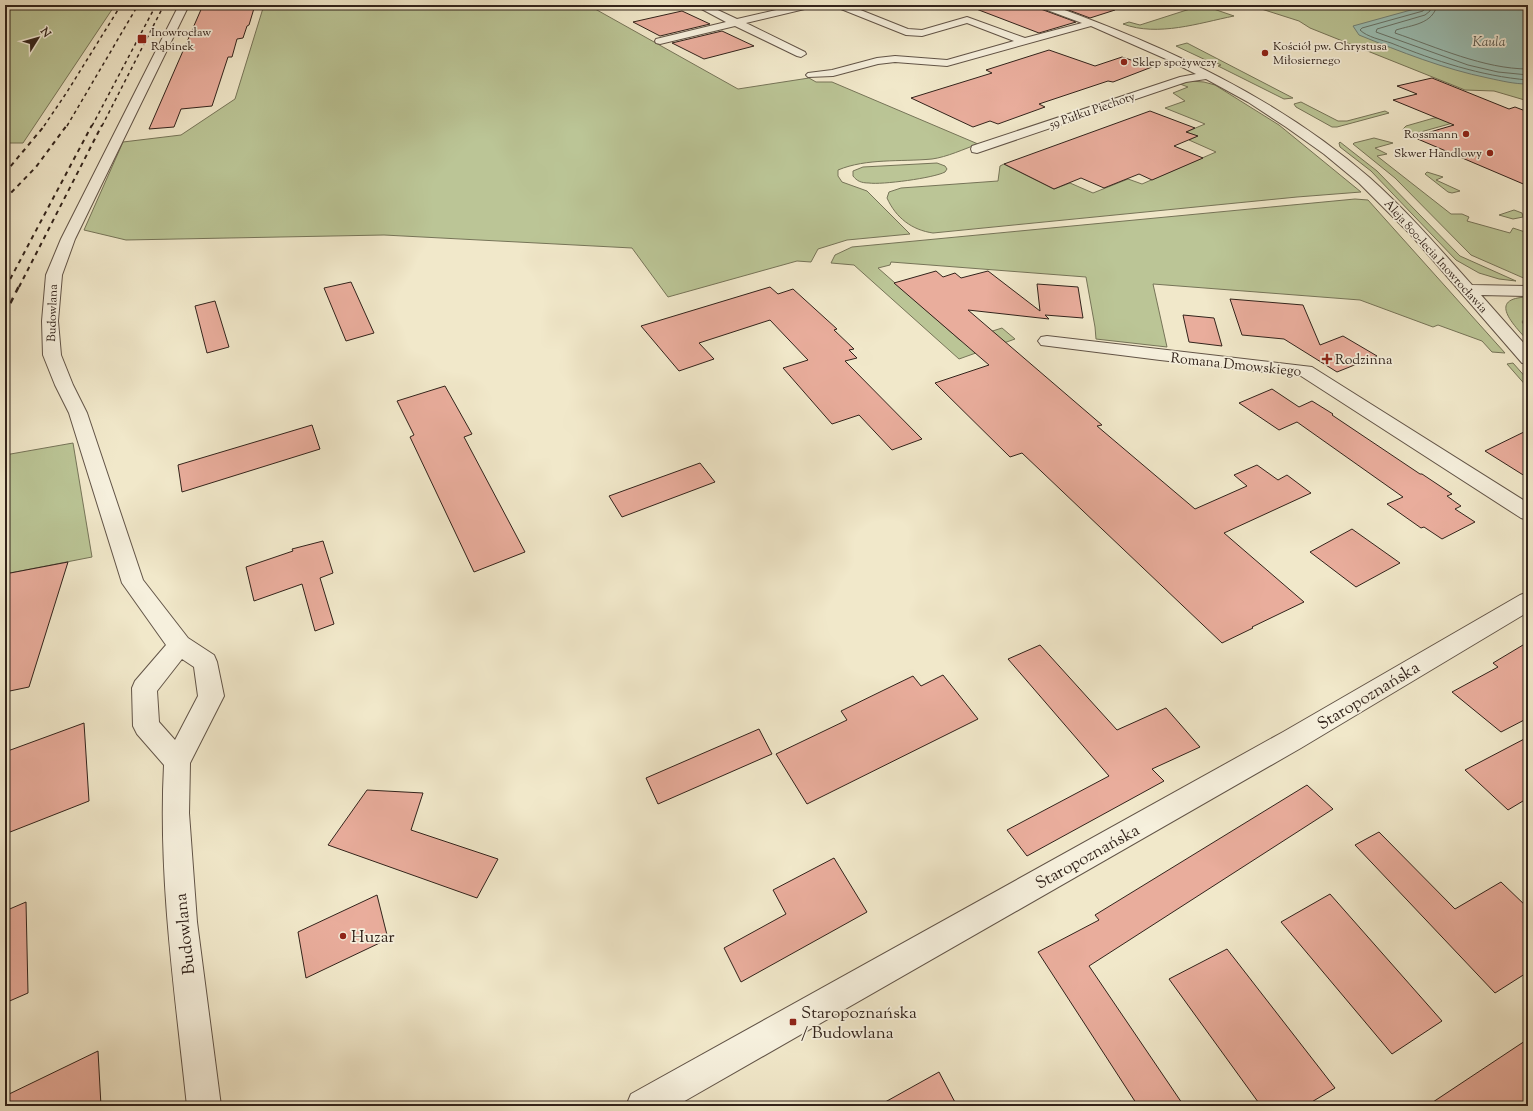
<svg xmlns="http://www.w3.org/2000/svg" width="1533" height="1111" viewBox="0 0 1533 1111" font-family="'Sorts Mill Goudy',serif">
  <style>
    .green { fill: #bbc596; stroke: #767458 }
    .water { fill: #9bc0b6; stroke: #718178 }
    .lines { fill: none; stroke-linecap: round; stroke-linejoin: round }
    .shore { stroke: #667268; stroke-width: 1 }
    .building { fill: #e9ad9c; stroke: #32231b }
    .minor-casing { stroke: #625447; stroke-width: 2 }
    .minor { fill: #f6f0dd; fill-rule: evenodd }
    .rail-far2 { stroke: #32231b; stroke-width: 1.5; stroke-dasharray: 3.5 3.5; stroke-linecap: butt }
    .rail-far1 { stroke: #32231b; stroke-width: 2; stroke-dasharray: 4.5 4.5; stroke-linecap: butt }
    .rail { stroke: #32231b; stroke-width: 2.5; stroke-dasharray: 6 6; stroke-linecap: butt }
    .poi-dot { fill: #8f2418; stroke: #f6f0dd; stroke-width: 1.5 }
    .labels { text-anchor: middle; stroke-width: 3.5; stroke-linejoin: round; paint-order: stroke }
    .far-poi-label { font-size: 12px; fill: #32231b; stroke: #f6f0dd; text-anchor: start }
    .far-street-label { font-size: 12px; fill: #32231b; stroke: #f6f0dd }
    .far-water-label { font-size: 13px; font-style: italic; fill: #52524a; stroke: #f6f0dd }
    .poi-label { font-size: 14px; fill: #32231b; stroke: #f6f0dd; text-anchor: start }
    .street-label { font-size: 14px; fill: #32231b; stroke: #f6f0dd }
    .near-street-label { font-size: 17px; fill: #32231b; stroke: #f6f0dd }
    .near-poi-label { font-size: 17px; fill: #32231b; stroke: #f6f0dd; text-anchor: start }
  </style>
  <rect width="100%" height="100%" fill="#f1e8ca"/>
  <filter id="stains"><feTurbulence type="fractalNoise" baseFrequency=".005" numOctaves="4"/><feColorMatrix values="0 0 0 0 .2 0 0 0 0 .09 0 0 0 0 .02 0 0 0 .5 -.17"/></filter>
  <radialGradient id="worn" r=".72"><stop offset=".6" stop-color="#630" stop-opacity="0"/><stop offset="1" stop-color="#630" stop-opacity=".3"/></radialGradient>
  <path class="green" d="M5 5H115L23 143H5Z
    M264 5H588L738 89 809 78 816 82H832L978 144C964 149 947 157 932 159 900 162 867 158 838 170V176L842 182 867 191 910 234 847 240 818 249 811 262 797 261 668 297 632 248 384 235 126 240 84 230 123 142 181 135 235 99Z
    M1184 5H1202L1234 16C1199 23 1158 37 1123 24L1129 22 1140 25 1193 8Z
    M1528 5V101L1494 91 1465 90 1310 28 1299 21 1252 6Z
    M1187 43 1293 98 1284 99 1218 66 1221 65 1213 61 1210 62 1176 46Z
    M1190 81 1204 82 1215 85 1279 125 1361 192 1297 197 933 233C912 230 896 218 887 198L889 192 901 188 998 181 1000 166 1004 164 1054 189 1070 183 1093 193 1128 179 1142 184 1216 152 1189 140 1197 136 1186 132 1205 124 1165 108 1185 101 1173 93 1188 87 1180 84Z
    M1301 102 1338 121H1347L1385 111 1389 113 1337 127H1332L1296 107 1294 104Z
    M1456 117 1460 121 1410 135 1405 133 1403 129 1406 126 1434 118Z
    M1374 138 1393 143 1375 148 1387 154 1377 156 1451 214H1462L1469 217 1467 221 1510 233 1513 228 1528 233V280L1471 255 1395 178 1353 144 1354 143Z
    M1340 142 1377 171 1460 256 1516 281 1499 279 1479 273 1456 260 1371 171 1340 147 1339 143Z
    M937 163 945 166 947 169 945 172C934 178 881 185 869 183 861 183 857 181 853 176V171L863 167Z
    M1427 172 1443 177 1436 180 1460 191 1452 193 1448 192 1425 174Z
    M1355 199 1368 200 1505 353 1492 352 1482 341 1438 325 1433 327 1360 300 1153 284 1167 347 1096 339 1095 327 1086 277 891 262 890 265 878 268 961 341 1002 328 1015 339 959 359 854 265 831 263 835 255 852 247Z
    M1514 210 1522 213 1523 217 1513 219 1499 215Z
    M1528 297V314L1522 322 1528 330V341C1514 325 1486 298 1528 297Z
    M1513 363 1528 380V388L1507 364Z
    M73 443 92 557 5 574V455Z"/>
  <path class="water" d="M1429 5H1528V84C1514 84 1502 81 1488 78 1444 69 1401 52 1359 35L1353 26Z"/>
  <g class="lines">
    <path class="shore" d="M1426 5 1423 11 1362 28 1360 30C1367 37 1382 40 1391 43 1436 61 1480 76 1528 80
      M1431 5 1430 11 1425 15 1377 29 1376 32 1468 65 1498 72 1528 75
      M1437 5C1433 24 1412 25 1396 30L1395 33C1436 47 1484 69 1528 69"/>
  </g>
  <path class="building" d="M203 5H255L249 25 247 26 243 38 237 39 232 57H228L212 106 181 109 174 127 149 129Z
    M971 5H1036L1038 8 1076 22 1039 33 971 7Z
    M1055 5H1114L1115 10 1090 18Z
    M682 11 710 24 660 36 633 22Z
    M722 31 754 46 704 59 672 43Z
    M1049 50 1095 66 1122 57 1152 67 1113 82 1108 81 1039 104 1045 107 998 124 990 121 973 127 911 98 992 73 986 70Z
    M1432 78 1509 109 1515 107 1528 112V186L1413 137 1454 125 1393 100 1417 94 1397 86Z
    M1150 111 1195 128 1186 132 1198 136 1174 146 1203 158 1152 180 1139 174 1104 188 1081 178 1054 189 1004 164Z
    M936 271 943 277 955 273 961 278 988 271 1040 311 1037 284 1078 287 1083 318 1045 315 1049 319 968 310 1102 425 1097 426 1195 509 1247 486 1234 475 1257 465 1278 480 1287 475 1311 493 1224 533 1304 602 1252 627 1253 628 1222 643 1022 453 1010 457 935 383 989 365 894 283Z
    M351 282 374 333 346 341 324 288Z
    M770 287 778 294 793 289 837 329 834 330 854 349 849 350 857 358 845 361 922 439 892 450 859 415 832 424 783 368 808 360 770 320 699 343 714 359 679 371 641 326Z
    M1230 299 1303 305 1320 345 1343 336 1377 356 1337 372 1284 339 1242 335Z
    M215 301 229 347 207 353 195 306Z
    M1183 315 1214 318 1222 346 1189 342Z
    M445 386 472 434 464 437 525 552 474 572 410 437 414 435 397 401Z
    M1272 389 1299 407 1312 401 1333 414 1332 415 1420 474H1422L1452 494 1447 496 1461 506 1455 509 1475 522 1442 539 1424 527 1421 528 1387 504 1403 497 1297 422 1279 430 1239 403Z
    M312 425 320 449 182 492 178 465Z
    M1528 430V478L1485 451Z
    M700 463 715 482 622 517 609 496Z
    M1352 529 1400 563 1356 587 1310 552Z
    M323 541 333 573 320 578 334 624 315 631 302 584 254 601 246 567 293 551 292 549Z
    M68 562 29 687 5 692V574Z
    M1528 642V718L1501 732 1452 692 1498 667 1493 663Z
    M1040 645 1117 730 1166 708 1200 747 1152 769 1164 781 1027 856 1007 830 1109 776 1008 659Z
    M943 675 978 719 807 804 776 754 847 720 841 711 884 690 913 676 921 686Z
    M84 723 89 801 5 834V752Z
    M759 729 772 754 658 804 646 778Z
    M1528 737V798L1508 810 1465 770Z
    M1307 785 1333 809 1089 966 1184 1106H1138L1038 952 1099 920 1095 915Z
    M367 790 423 793 411 830 498 859 477 898 328 845Z
    M1379 832 1455 909 1501 882 1528 908V972L1495 993 1355 845Z
    M834 858 867 912 741 982 724 948 786 914 773 890Z
    M1330 894 1442 1021 1392 1054 1281 922Z
    M377 895 388 939 306 978 298 932Z
    M26 902 28 993 5 1003V911Z
    M1227 949 1335 1088 1305 1106H1261L1169 979Z
    M1528 1039V1106H1427Z
    M98 1051 101 1106H5V1096Z
    M939 1072 957 1106H878Z"/>
  <g class="lines">
    <defs>
      <path id="minor" d="M179 5H189L75 239 62 275 58 321 61 355 73 385 87 413 143 580 188 638 214 655 217 662 224 696 190 763 189 813 197 922 221 1106H187C175 993 158 879 164 765L137 734 133 726 132 688 135 681 166 645 122 583 69 413 55 385 43 355 42 321 46 275 61 239ZM182 659 194 667 198 696 175 740 159 722 157 691Z
        M694 5H707L737 19 798 5H815L813 7 746 23 805 52 806 54 801 57 797 56 735 26 660 44 656 43 655 41 656 39 726 22Z
        M834 5H848L908 29 922 30 967 17 1025 38 1082 23 1039 7 1037 5H1051C1165 46 1278 98 1370 178 1407 211 1439 248 1472 285L1528 286V296L1481 295 1528 348V364L1522 363 1411 235 1359 183 1324 154 1286 127 1248 102 1206 79 1186 82 977 153 972 152 971 149 972 146 1180 77 1196 74 1166 59 1091 26 947 66 895 62 878 64 833 76 808 77 806 75 808 73 832 70 877 58 895 56 947 60 1014 41 967 23 922 36 906 35 836 7Z
        M1047 336 1312 367 1528 503V520L1521 518 1301 376 1160 360 1041 345 1038 341 1041 337Z
        M1528 592V612L1301 748 676 1106H626L631 1094 1283 732 1520 595Z"/>
    </defs>
    <use href="#minor" class="minor-casing"/>
    <use href="#minor" class="minor"/>
    <path class="rail-far2" d="M44 126 67 92 121 5
      M67 126 138 5
      M92 126 156 5
      M102 126 164 5"/>
    <path class="rail-far1" d="M5 173 45 125
      M5 199 36 167 67 125
      M6 287 92 125
      M19 287 102 125"/>
    <path class="rail" d="M5 289 7 286
      M5 314 19 286"/>
  </g>
  <g class="poi-dot">
    <rect x="137" y="34" width="10" height="10" rx="2"/>
    <circle cx="1265" cy="53" r="4"/>
    <circle cx="1124" cy="62" r="4"/>
    <circle cx="1466" cy="134" r="4"/>
    <circle cx="1490" cy="153" r="4"/>
    <path d="M1325 353h4v4h4v4h-4v4h-4v-4h-4v-4h4z"/>
    <circle cx="343" cy="936" r="4"/>
    <rect x="789" y="1018" width="8" height="8" rx="2"/>
  </g>
  <g class="labels">
    <g class="far-poi-label">
      <text x="151" y="36">Inowrocław<tspan x="151" dy="14">Rąbinek</tspan></text>
      <text x="1273" y="50">Kościół pw. Chrystusa<tspan x="1273" dy="14">Miłosiernego</tspan></text>
      <text x="1132" y="66">Sklep spożywczy</text>
      <text x="1458" y="138" text-anchor="end">Rossmann</text>
      <text x="1482" y="157" text-anchor="end">Skwer Handlowy</text>
    </g>
    <g class="far-street-label">
      <text transform="translate(1092 110) rotate(-19)" y="4">59 Pułku Piechoty</text>
      <text transform="translate(1436 256) rotate(48)" y="4">Aleja 800-lecia Inowrocławia</text>
      <text transform="translate(52 313) rotate(-88)" y="4">Budowlana</text>
    </g>
    <g class="far-water-label">
      <text x="1489" y="46">Kaula</text>
    </g>
    <g class="poi-label">
      <text x="1335" y="364">Rodzinna</text>
    </g>
    <g class="street-label">
      <text transform="translate(1236 364) rotate(6)" y="5">Romana Dmowskiego</text>
    </g>
    <g class="near-street-label">
      <text transform="translate(1368 695) rotate(-31)" y="6">Staropoznańska</text>
      <text transform="translate(1087 856) rotate(-29)" y="6">Staropoznańska</text>
      <text transform="translate(184 934) rotate(-96)" y="6">Budowlana</text>
    </g>
    <g class="near-poi-label">
      <text x="351" y="942">Huzar</text>
      <text x="801" y="1018">Staropoznańska<tspan x="801" dy="20">/ Budowlana</tspan></text>
    </g>
  </g>
  <rect width="1533" height="1111" fill="none" stroke="#f1e8ca" stroke-width="20"/>
  <rect x="6" y="6" width="1521" height="1099" fill="none" stroke="#32231b" stroke-width="2"/>
  <rect x="10" y="10" width="1513" height="1091" fill="none" stroke="#32231b"/>
  <g transform="translate(38 38) rotate(53)" stroke="#f6f0dd" stroke-width="3" paint-order="stroke">
  <path d="M0-3L7 15L0 10L-7 15Z" fill="#32231b"/>
  <text y="-6" font-size="11" font-weight="bold" text-anchor="middle" fill="#32231b">N</text>
  </g>
  <rect width="100%" height="100%" filter="url(#stains)"/>
  <rect width="100%" height="100%" fill="url(#worn)"/>
</svg>
